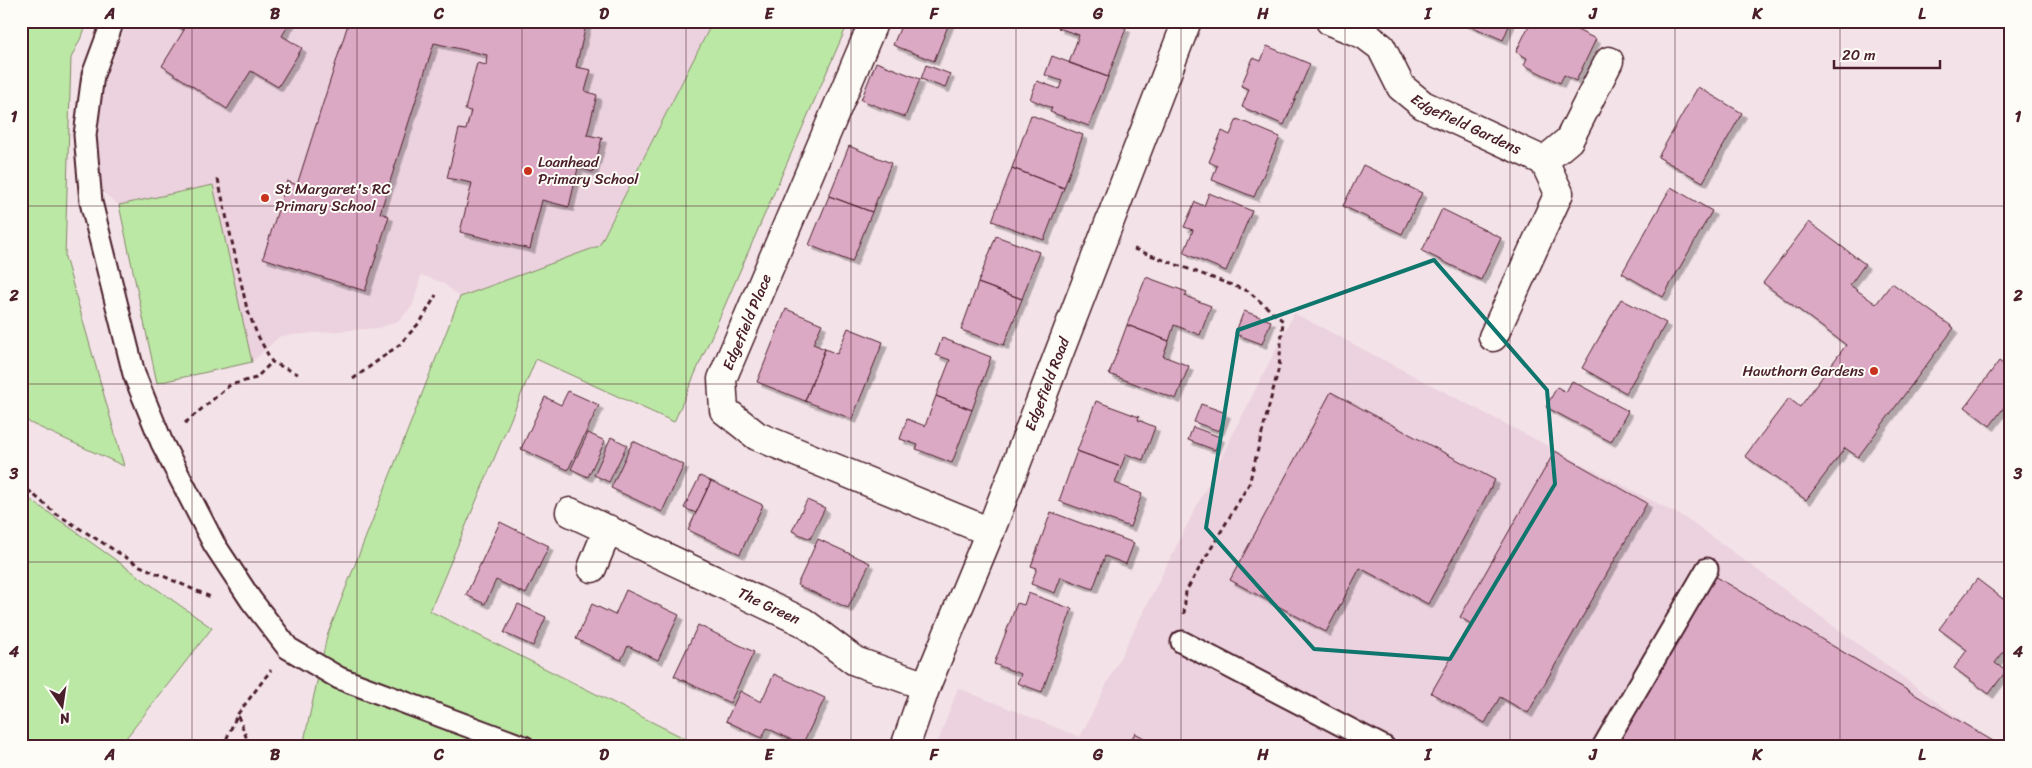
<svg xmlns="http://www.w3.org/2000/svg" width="2032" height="768" viewBox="0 0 2032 768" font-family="Sriracha,sans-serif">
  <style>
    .built { fill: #ecd2de }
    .green { fill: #bce8a5; stroke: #838468 }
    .building { fill: #dca9c5; stroke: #4a1f2b; filter: url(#shadow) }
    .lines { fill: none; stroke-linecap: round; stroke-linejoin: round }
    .service-casing { stroke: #4a1f2b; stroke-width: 25 }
    .minor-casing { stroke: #4a1f2b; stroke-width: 31 }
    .tertiary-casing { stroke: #4a1f2b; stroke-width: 31 }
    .path { stroke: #4a1f2b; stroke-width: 3; stroke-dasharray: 5 4; stroke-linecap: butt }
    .service { stroke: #fdfcf7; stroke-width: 21 }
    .minor { stroke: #fdfcf7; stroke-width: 28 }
    .tertiary { stroke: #fdfcf7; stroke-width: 28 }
    .marked { fill: none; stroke: #0f766e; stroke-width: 4; stroke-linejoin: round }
    .grid { fill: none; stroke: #4a1f2b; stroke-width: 1; stroke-opacity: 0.55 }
    .poi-dot { fill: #c8321e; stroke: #fdfcf7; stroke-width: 2 }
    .labels { text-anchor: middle; stroke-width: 4; stroke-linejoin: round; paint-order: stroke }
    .street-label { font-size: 15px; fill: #4a1f2b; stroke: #fdfcf7 }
    .poi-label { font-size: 15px; fill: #4a1f2b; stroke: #fdfcf7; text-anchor: start }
    .neatline { fill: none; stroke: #4a1f2b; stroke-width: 2 }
    .grid-label { font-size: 16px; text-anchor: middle; font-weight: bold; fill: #4a1f2b }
  </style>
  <defs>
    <filter id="shadow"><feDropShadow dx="4.5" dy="4.5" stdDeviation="0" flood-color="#0004"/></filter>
  </defs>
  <rect width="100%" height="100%" fill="#f3e3e8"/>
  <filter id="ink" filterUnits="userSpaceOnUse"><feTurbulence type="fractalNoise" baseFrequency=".02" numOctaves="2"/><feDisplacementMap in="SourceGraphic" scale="10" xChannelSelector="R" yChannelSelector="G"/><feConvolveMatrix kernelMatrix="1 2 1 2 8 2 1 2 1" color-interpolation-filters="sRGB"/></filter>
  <g filter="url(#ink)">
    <path class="built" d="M128 21H713L599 246 460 297 443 283 421 275 413 305 399 321 378 328 280 336 252 362 157 383 119 205 101 191 97 120 107 75Z
      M1294 313 1691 521 1998 747H936L958 688 1080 737Z"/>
    <path class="green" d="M21 21H89L71 58 65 257 124 466 30 423 21 414Z
      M713 21H849L674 422 536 359 430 611 702 747H308L304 741 327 636 460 297 599 246Z
      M213 185 252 362 157 383 119 205Z
      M21 493 212 628 119 747H21Z"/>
    <path class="building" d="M170 21H291L282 36 302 48 278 87 251 71 227 109 162 66 184 30Z
      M349 21H587L576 67 591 70 585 91 597 95 587 135 602 138 593 172 578 168 569 207 542 200 530 249 460 232 472 183 447 178 459 129 466 130 471 111 465 110 477 63 486 65 487 55 434 43 380 213 389 216 365 291 263 258 287 181 297 185Z
      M903 21H950L934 61 893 45Z
      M1061 21H1107L1126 28 1108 77 1069 63 1079 35 1058 28Z
      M1459 21H1511L1503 40Z
      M1531 21H1558L1596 39 1576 81 1564 75 1560 83 1524 65 1527 58 1516 52Z
      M1267 46 1310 64 1284 125 1242 107 1249 89 1241 86 1253 58 1261 61Z
      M1052 56 1108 77 1089 126 1050 112 1052 108 1030 99 1037 81 1059 89 1062 81 1045 75Z
      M876 62 920 79 905 117 861 100Z
      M926 65 950 74 945 88 921 79Z
      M1698 87 1742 113 1703 182 1658 157Z
      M1031 115 1083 135 1064 188 1012 168Z
      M1237 119 1280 137 1254 197 1212 180 1217 166 1209 162 1222 131 1230 135Z
      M849 146 891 163 872 212 829 196Z
      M1363 165 1422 193 1402 234 1343 206Z
      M1012 168 1064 188 1044 240 992 221Z
      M1671 187 1712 211 1663 297 1622 273Z
      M1209 193 1252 211 1226 271 1184 253 1193 230 1184 227 1195 202 1204 206Z
      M829 196 872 212 852 262 809 245Z
      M1442 209 1501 238 1481 280 1422 251Z
      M1809 222 1865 264 1850 285 1876 304 1892 283 1954 328 1858 457 1845 448 1806 500 1745 456 1789 398 1800 407 1846 345 1763 283Z
      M996 236 1039 252 1022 299 978 283Z
      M1146 277 1187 292 1185 296 1211 306 1200 335 1174 325 1169 341 1127 325Z
      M978 283 1022 299 1004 345 961 330Z
      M1621 299 1666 323 1626 393 1582 368Z
      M786 309 822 324 813 344 825 349 805 401 757 382Z
      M1244 311 1271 321 1262 344 1235 334Z
      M1127 325 1169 341 1163 356 1189 366 1176 399 1109 374Z
      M848 328 883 342 852 419 805 401 825 349 837 354Z
      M942 338 991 357 972 410 936 396 950 360 936 355Z
      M1999 361 2011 370V398L1990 426 1965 407Z
      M1572 381 1628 411 1611 442 1546 407 1557 387 1566 392Z
      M568 391 599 405 568 470 521 449 545 397 561 405Z
      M1331 392 1495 480 1428 604 1360 568 1326 632 1230 580Z
      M936 396 972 410 952 463 916 449 918 445 900 439 907 419 925 426Z
      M1096 401 1139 417 1138 420 1155 427 1143 460 1126 454 1121 467 1077 451Z
      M1201 404 1226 413 1219 431 1194 422Z
      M1193 427 1220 437 1215 450 1188 440Z
      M588 433 605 441 588 477 571 469Z
      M611 437 627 445 609 482 594 475Z
      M633 441 684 465 662 512 611 488Z
      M1077 451 1121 467 1115 483 1142 494 1130 527 1059 501Z
      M1555 451 1647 503 1528 713 1500 697 1485 723 1431 693 1471 624 1460 617Z
      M700 476 711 481 696 513 684 508Z
      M711 481 763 505 740 554 688 530Z
      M807 500 825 508 810 539 792 531Z
      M1051 512 1134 543 1126 564 1105 556 1093 589 1061 577 1055 593 1031 584 1037 568 1031 566Z
      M500 522 549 546 526 594 496 580 485 604 466 595Z
      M818 539 870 563 848 608 797 585Z
      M1715 576 1998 744 1996 747H1614Z
      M1977 579 2011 605V642L1995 663 2006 671 1989 694 1954 668 1967 650 1939 629Z
      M626 590 679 615 658 660 628 646 621 660 576 639 592 604 615 615Z
      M1028 593 1072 609 1042 692 1017 683 1021 674 994 664 1017 603 1024 605Z
      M518 604 546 617 533 646 504 633Z
      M698 625 754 652 730 703 674 676Z
      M774 674 825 698 802 745 767 728 762 738 726 721 740 691 761 702Z
      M1135 733 1160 747H1127Z"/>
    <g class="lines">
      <defs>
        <path id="service" d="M113 21 93 75 85 135 91 202 134 374 162 443 214 544 251 600 288 648 339 678 524 747
          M1182 642 1384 747
          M1603 747 1707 569"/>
        <g id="minor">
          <path d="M874 21 722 379 724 410 757 436 990 532"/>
          <path id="s1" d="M1330 21 1365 35 1381 47 1401 87 1423 105 1544 161"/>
          <path d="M1493 337 1559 193 1544 161 1569 140 1609 61"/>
          <path id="s2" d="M570 512 803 622 855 661 926 686"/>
          <path d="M592 568 608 529"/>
        </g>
        <g id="tertiary">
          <path id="s3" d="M905 747 926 686 990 532 1187 21"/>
        </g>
      </defs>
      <use href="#service" class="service-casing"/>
      <use href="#minor" class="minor-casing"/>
      <use href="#tertiary" class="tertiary-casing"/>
      <path class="path" d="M218 179 247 309 257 334 272 362 298 374
        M1134 249 1248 291 1283 321 1279 367 1249 484 1186 591 1184 614
        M353 379 399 345 421 321 436 295
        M185 423 230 385 256 378 272 362
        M21 484 55 513 138 565 213 598
        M238 716 250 747
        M223 747 237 715 271 670"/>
      <use href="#service" class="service"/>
      <use href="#minor" class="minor"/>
      <use href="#tertiary" class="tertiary"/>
    </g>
  </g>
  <path class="marked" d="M1434 260 1547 390 1555 484 1450 659 1314 649 1206 528 1238 330Z"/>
  <path class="grid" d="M192 21V747M357 21V747M522 21V747M686 21V747M851 21V747M1016 21V747M1181 21V747M1345 21V747M1510 21V747M1675 21V747M1840 21V747M21 206H2011M21 384H2011M21 562H2011"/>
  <g class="poi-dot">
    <circle cx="528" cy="171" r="5"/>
    <circle cx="265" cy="198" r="5"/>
    <circle cx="1874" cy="371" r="5"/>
  </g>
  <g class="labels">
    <g class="street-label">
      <text dy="5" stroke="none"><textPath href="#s1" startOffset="178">Edgefield Gardens</textPath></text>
      <text transform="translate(747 322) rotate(-67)" y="5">Edgefield Place</text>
      <text dy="5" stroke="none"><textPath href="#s3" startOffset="390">Edgefield Road</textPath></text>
      <text dy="5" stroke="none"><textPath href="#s2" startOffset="220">The Green</textPath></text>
    </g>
    <g class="poi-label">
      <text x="538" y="167">Loanhead<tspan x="538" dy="17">Primary School</tspan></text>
      <text x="275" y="194">St Margaret's RC<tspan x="275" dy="17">Primary School</tspan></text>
      <text x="1864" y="376" text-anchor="end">Hawthorn Gardens</text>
    </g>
  </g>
  <rect width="2032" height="768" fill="none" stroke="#fdfcf7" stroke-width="55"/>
  <g transform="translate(62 706) rotate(167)" stroke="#fdfcf7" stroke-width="4" paint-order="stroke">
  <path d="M0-4L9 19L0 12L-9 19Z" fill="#4a1f2b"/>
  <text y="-8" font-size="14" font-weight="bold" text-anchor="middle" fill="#4a1f2b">N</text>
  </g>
  <path d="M1834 60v8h106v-8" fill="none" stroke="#4a1f2b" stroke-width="2.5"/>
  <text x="1842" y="60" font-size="15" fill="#4a1f2b" stroke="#fdfcf7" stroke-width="4" paint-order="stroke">20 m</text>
  <rect x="28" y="28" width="1976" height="712" class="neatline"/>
  <g class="grid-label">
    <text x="110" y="19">A</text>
    <text x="275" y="19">B</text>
    <text x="439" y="19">C</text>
    <text x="604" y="19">D</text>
    <text x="769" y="19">E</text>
    <text x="934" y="19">F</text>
    <text x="1098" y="19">G</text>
    <text x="1263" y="19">H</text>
    <text x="1428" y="19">I</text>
    <text x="1593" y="19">J</text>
    <text x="1757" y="19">K</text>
    <text x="1922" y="19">L</text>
    <text x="14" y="122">1</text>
    <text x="2018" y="122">1</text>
    <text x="14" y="301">2</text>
    <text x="2018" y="301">2</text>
    <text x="14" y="479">3</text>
    <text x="2018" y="479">3</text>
    <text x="14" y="657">4</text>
    <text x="2018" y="657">4</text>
    <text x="110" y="760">A</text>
    <text x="275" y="760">B</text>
    <text x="439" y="760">C</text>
    <text x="604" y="760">D</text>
    <text x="769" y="760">E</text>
    <text x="934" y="760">F</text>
    <text x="1098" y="760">G</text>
    <text x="1263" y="760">H</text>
    <text x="1428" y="760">I</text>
    <text x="1593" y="760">J</text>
    <text x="1757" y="760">K</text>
    <text x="1922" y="760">L</text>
  </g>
</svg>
